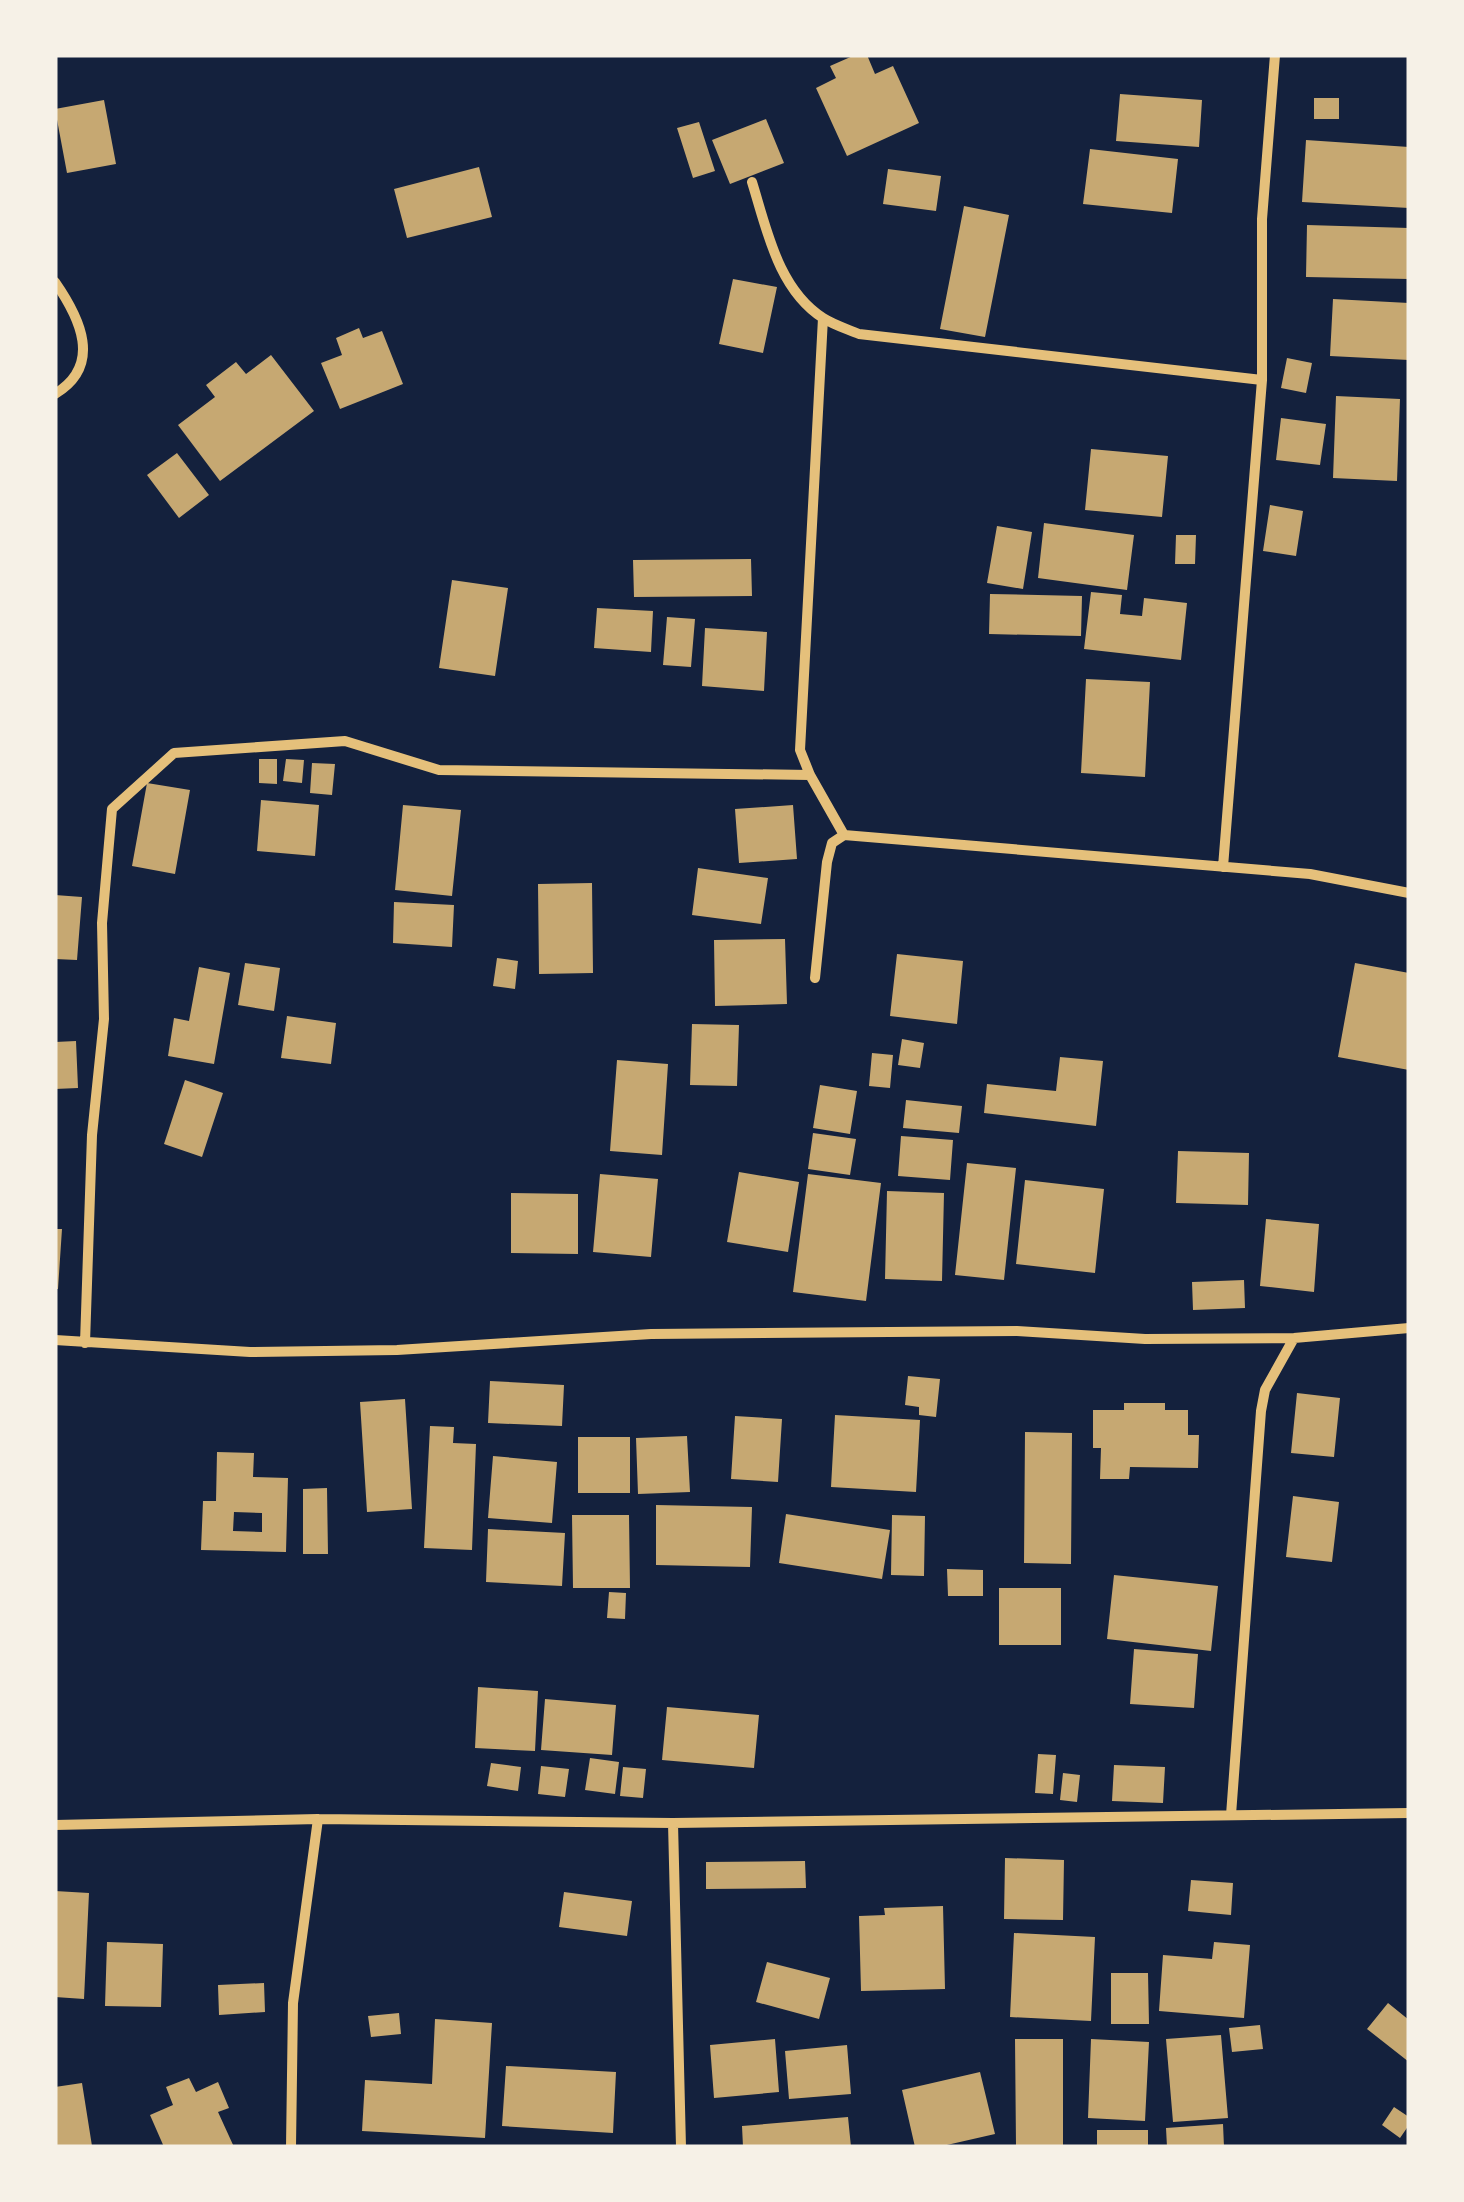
<svg xmlns="http://www.w3.org/2000/svg" width="1464" height="2202" viewBox="0 0 1464 2202" font-family="'Open Sans',sans-serif">
  <style>
    .building { fill: #c6a872; fill-rule: evenodd }
    .lines { fill: none; stroke-linecap: round; stroke-linejoin: round }
    .minor { stroke: #e5c07b; stroke-width: 10 }
  </style>
  <rect width="100%" height="100%" fill="#14213d"/>
  <path class="building" d="M855 55H867L875 74 893 66 919 123 847 156 816 88 836 78 830 66Z
    M1120 94 1202 100 1199 147 1116 141Z
    M1314 98H1339V119H1314Z
    M104 100 116 164 67 173 55 109Z
    M766 119 784 163 730 184 712 140Z
    M699 122 715 171 693 178 677 128Z
    M1306 140 1409 147V208L1302 202Z
    M1090 149 1178 159 1172 213 1083 204Z
    M479 167 492 217 407 238 394 189Z
    M888 169 941 176 936 211 883 204Z
    M964 206 1009 215 985 337 940 329Z
    M1307 225 1409 228V279L1306 277Z
    M733 279 777 287 763 353 719 344Z
    M1333 299 1409 303V360L1330 356Z
    M359 328 363 338 382 331 403 384 340 409 321 363 342 355 336 338Z
    M271 355 314 411 220 481 178 425 215 397 206 385 236 362 246 374Z
    M1287 358 1312 363 1306 393 1281 388Z
    M1336 396 1400 399 1397 481 1333 478Z
    M1281 418 1326 424 1320 465 1276 460Z
    M1091 449 1168 456 1162 517 1085 510Z
    M177 453 209 495 179 518 147 475Z
    M1270 505 1303 511 1296 556 1263 551Z
    M1044 523 1134 535 1127 590 1038 578Z
    M997 526 1032 532 1023 589 987 583Z
    M1176 535H1196L1195 564H1175Z
    M751 559 752 596 634 597 633 560Z
    M452 580 508 588 495 676 439 668Z
    M1091 592 1122 595 1120 614 1142 616 1144 598 1187 603 1181 660 1084 649Z
    M990 594 1082 596 1081 636 989 634Z
    M597 608 653 611 651 652 594 648Z
    M667 617 695 619 691 667 663 665Z
    M705 628 767 632 764 691 702 686Z
    M1086 679 1150 682 1145 777 1081 773Z
    M259 759H277V784L259 783Z
    M286 759 304 760 302 783 283 781Z
    M312 763 335 764 332 795 310 793Z
    M147 783 190 790 175 874 132 866Z
    M261 800 319 805 315 856 257 851Z
    M403 805 461 810 452 896 395 890Z
    M793 805 797 859 739 863 735 809Z
    M698 868 768 878 761 924 692 915Z
    M592 883 593 973 539 974 538 884Z
    M55 895 82 897 77 960 55 959Z
    M394 902 454 905 452 947 393 943Z
    M785 939 787 1004 715 1006 714 940Z
    M897 954 963 961 957 1024 890 1016Z
    M497 958 518 961 515 989 493 986Z
    M245 963 280 968 274 1011 238 1005Z
    M1355 963 1409 973V1070L1338 1057Z
    M199 967 230 973 214 1064 168 1056 174 1018 189 1021Z
    M287 1016 336 1023 331 1064 281 1058Z
    M692 1024 739 1025 737 1086 690 1085Z
    M902 1039 924 1043 920 1068 898 1065Z
    M76 1041 78 1088 55 1089V1042Z
    M872 1053 893 1055 890 1088 869 1086Z
    M1060 1057 1103 1061 1096 1126 984 1113 987 1084 1056 1091Z
    M617 1060 668 1064 662 1155 610 1151Z
    M185 1080 223 1093 202 1157 164 1144Z
    M820 1085 857 1091 850 1134 813 1128Z
    M906 1100 962 1106 959 1133 903 1128Z
    M813 1133 856 1139 850 1175 808 1169Z
    M901 1136 953 1140 950 1180 898 1176Z
    M1178 1151 1249 1153 1248 1205 1176 1203Z
    M967 1163 1016 1168 1004 1280 955 1275Z
    M739 1172 799 1182 788 1252 727 1242Z
    M600 1174 658 1179 651 1257 593 1252Z
    M808 1174 881 1183 866 1301 793 1292Z
    M1025 1180 1104 1189 1095 1273 1016 1264Z
    M887 1191 944 1193 942 1281 885 1279Z
    M511 1193 578 1194V1254L511 1253Z
    M1266 1219 1319 1224 1314 1292 1260 1286Z
    M55 1229H62L58 1289H55Z
    M1244 1280 1245 1308 1193 1310 1192 1282Z
    M908 1376 940 1379 936 1417 919 1415V1407L905 1405Z
    M490 1381 564 1385 562 1426 488 1423Z
    M1297 1393 1340 1398 1334 1457 1291 1453Z
    M405 1399 412 1509 367 1512 360 1402Z
    M1124 1403H1165V1410H1188V1435H1199L1198 1468 1130 1467 1129 1479H1100L1101 1448H1093V1410H1124Z
    M835 1415 920 1420 916 1492 831 1487Z
    M735 1416 782 1419 778 1482 731 1479Z
    M430 1426 454 1427 453 1443 476 1444 472 1550 424 1548Z
    M1025 1432 1072 1433 1071 1564 1024 1563Z
    M687 1436 690 1492 638 1494 636 1438Z
    M578 1437H630V1493H578Z
    M217 1452 254 1453 253 1477 288 1478 286 1552 201 1550 203 1501H216ZM234 1512 262 1513V1532L233 1531Z
    M493 1456 557 1462 552 1523 488 1518Z
    M327 1488 328 1554H303V1489Z
    M1293 1496 1339 1502 1332 1562 1286 1557Z
    M656 1505 752 1507 750 1567 656 1565Z
    M786 1514 890 1530 882 1579 779 1563Z
    M572 1515H629L630 1588H573Z
    M892 1515 925 1516 924 1576 891 1575Z
    M488 1529 565 1533 562 1586 486 1582Z
    M947 1569 983 1570V1596H948Z
    M1114 1575 1218 1586 1211 1651 1107 1639Z
    M999 1588H1061V1645H999Z
    M609 1592 626 1593 625 1619 607 1618Z
    M1134 1649 1198 1654 1194 1708 1130 1704Z
    M478 1687 538 1691 535 1751 475 1748Z
    M545 1699 616 1705 612 1755 541 1750Z
    M667 1707 759 1715 754 1768 662 1760Z
    M1038 1754 1056 1755 1053 1794 1035 1793Z
    M590 1758 619 1762 615 1794 585 1790Z
    M491 1763 521 1767 518 1791 487 1786Z
    M1114 1765 1165 1767 1163 1803 1112 1801Z
    M541 1766 569 1769 565 1797 538 1794Z
    M623 1767 646 1769 643 1798 620 1796Z
    M1063 1773 1080 1775 1077 1802 1060 1800Z
    M1005 1858 1064 1860 1063 1920 1004 1919Z
    M805 1861 806 1888 706 1889V1862Z
    M1191 1880 1233 1883 1231 1915 1188 1911Z
    M55 1891 89 1893 84 1999 55 1997Z
    M564 1892 632 1901 627 1936 559 1927Z
    M943 1906 945 1989 861 1991 859 1916 885 1915 884 1908Z
    M1014 1933 1095 1937 1091 2021 1010 2017Z
    M107 1942 163 1944 161 2007 105 2006Z
    M1214 1942 1250 1945 1244 2018 1159 2011 1163 1955 1212 1959Z
    M767 1962 830 1978 819 2019 756 2002Z
    M1111 1973H1148L1149 2024H1111Z
    M264 1983 265 2012 219 2015 218 1985Z
    M1388 2003 1409 2020V2062L1367 2029Z
    M399 2013 401 2034 371 2037 368 2016Z
    M435 2019 492 2023 485 2138 362 2131 365 2080 432 2084Z
    M1260 2025 1263 2049 1232 2052 1229 2028Z
    M1221 2035 1228 2118 1173 2122 1166 2039Z
    M775 2039 779 2092 714 2098 710 2045Z
    M1015 2039H1063V2147H1016Z
    M1091 2039 1149 2042 1145 2121 1088 2118Z
    M847 2045 851 2094 789 2099 785 2051Z
    M506 2066 616 2072 613 2133 502 2126Z
    M980 2072 995 2134 938 2147H915L902 2090Z
    M189 2078 196 2092 218 2082 229 2108 218 2112 234 2147H164L150 2115 173 2105 166 2087Z
    M82 2083 92 2146 55 2147V2087Z
    M1394 2107 1409 2117V2125L1400 2138 1382 2125Z
    M848 2117 851 2147H743L742 2126Z
    M1223 2124 1224 2147H1167L1166 2128Z
    M1097 2130H1148V2147H1097Z"/>
  <g class="lines">
    <path class="minor" d="M752 182C767 230 778 289 823 318 834 325 847 329 859 334L1262 380
      M55 282C80 318 103 365 55 394
      M823 318 800 750 810 775 844 835
      M1223 867 1262 380V219L1275 55
      M815 978 827 862 832 843 844 835 1310 874 1409 893
      M55 1340 250 1352 397 1350 651 1334 1017 1331 1145 1339 1294 1338 1409 1328
      M85 1343 92 1135 104 1019 102 923 112 809 174 753 345 741 439 770 810 775
      M1231 1815 1261 1411 1265 1390 1294 1338
      M673 1823 681 2147
      M55 1825 318 1819 673 1823 1409 1813
      M291 2147 293 2003 318 1819"/>
  </g>
  <rect width="1464" height="2202" fill="none" stroke="#f6f1e7" stroke-width="115"/>
</svg>
